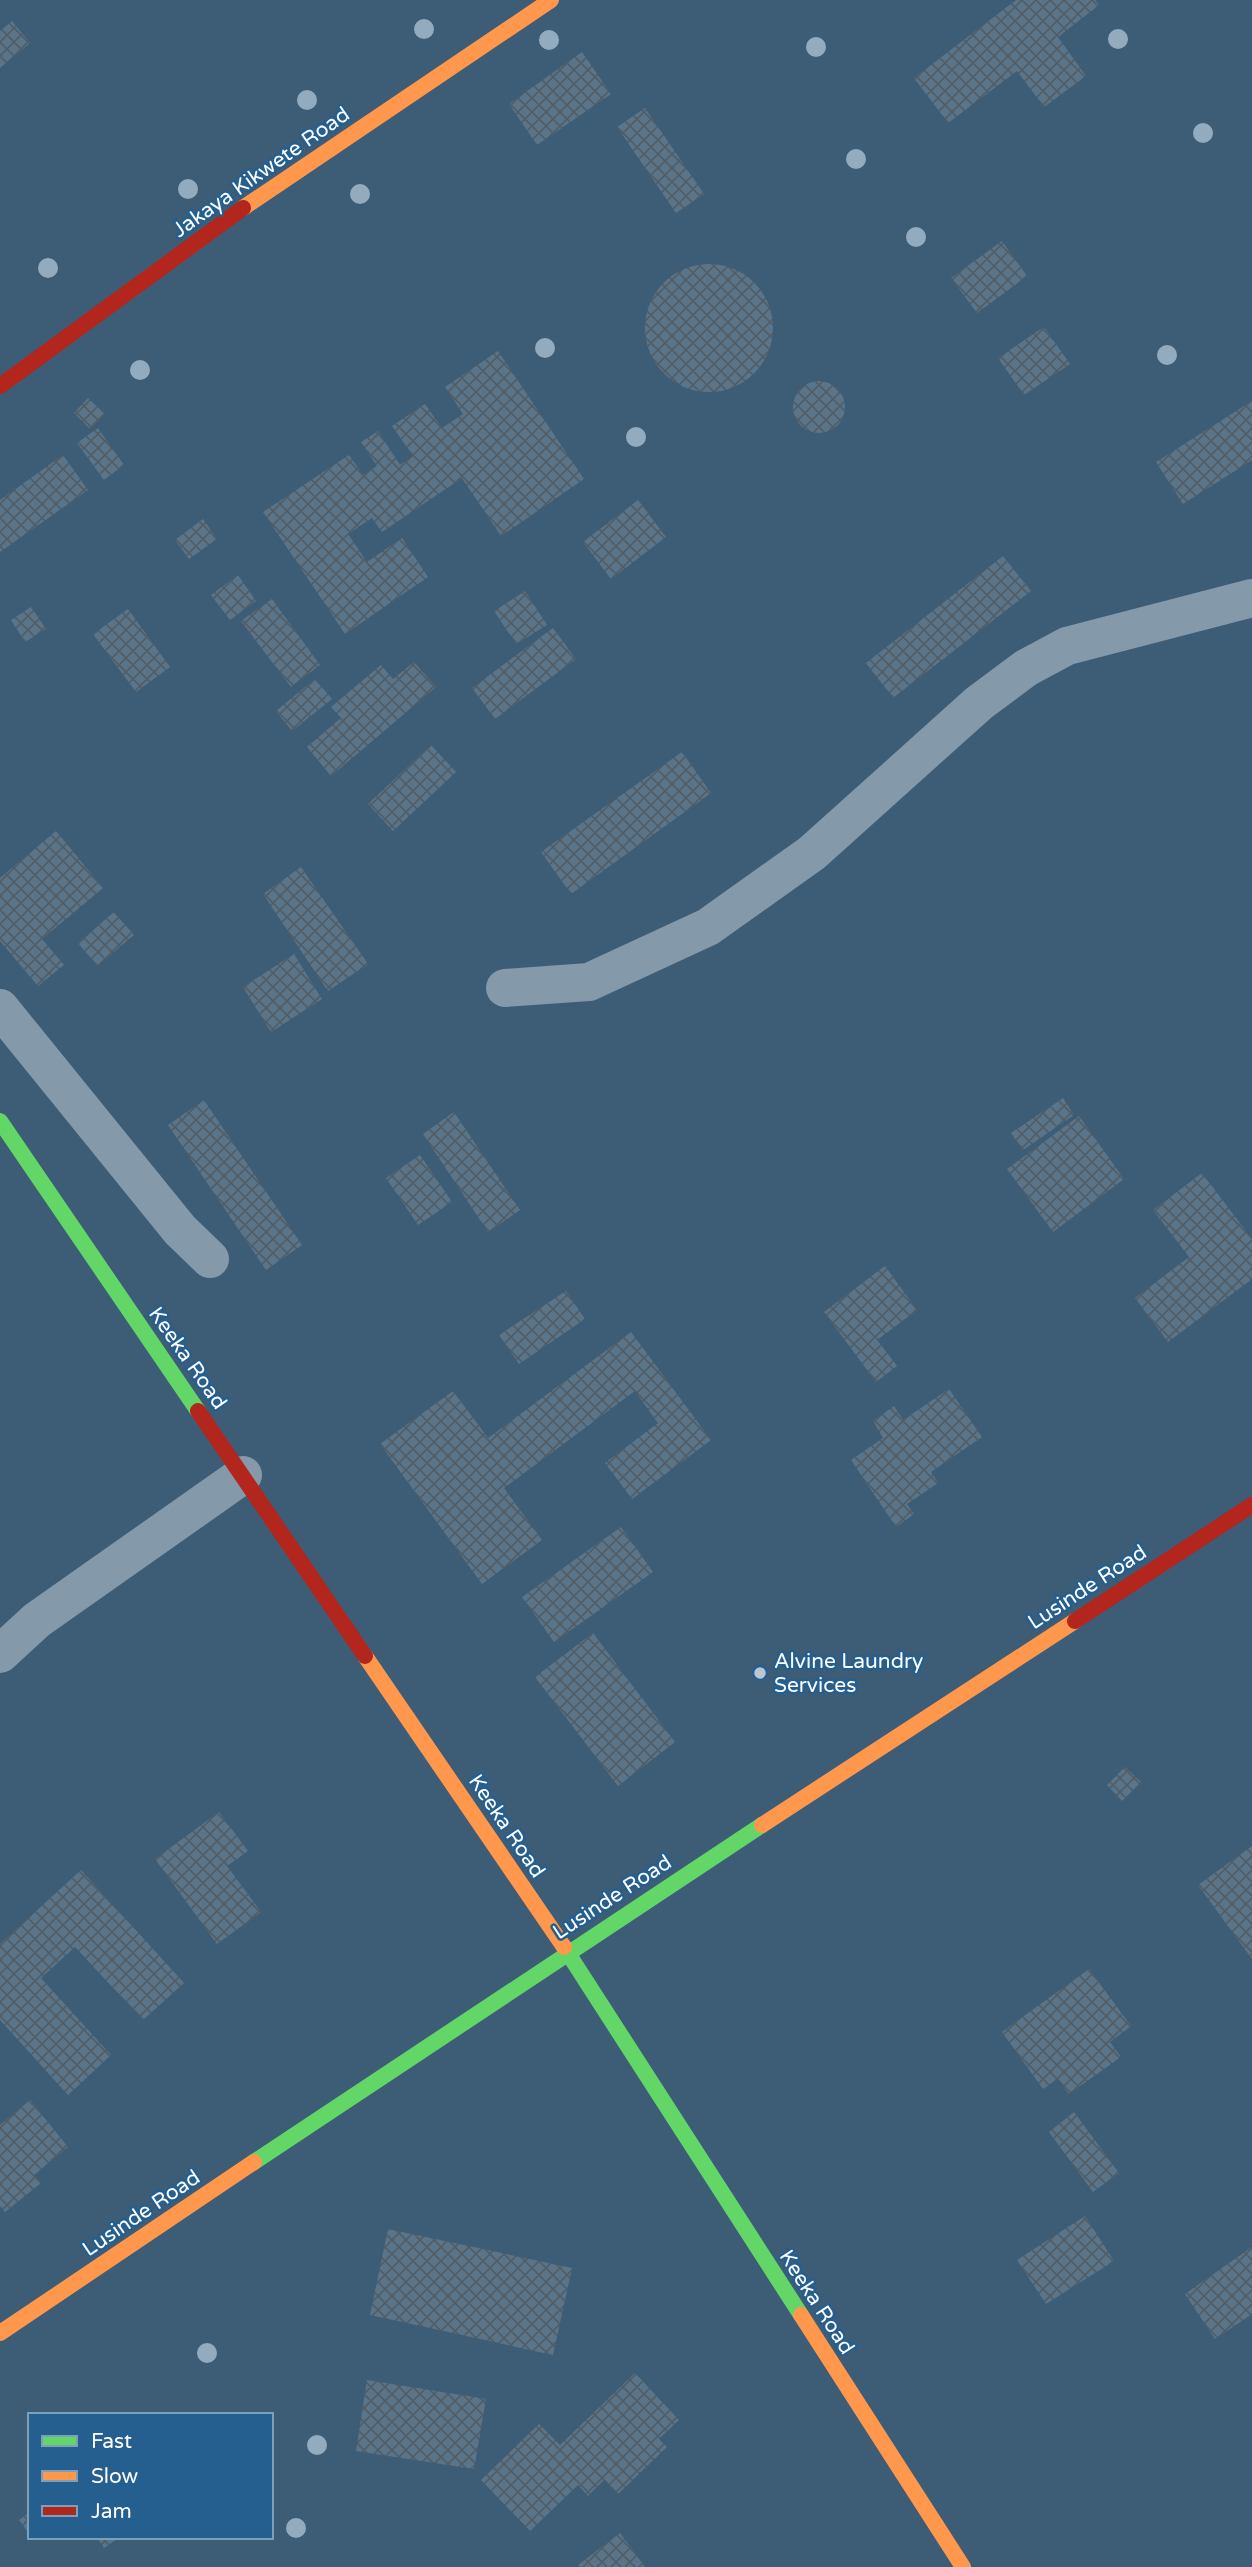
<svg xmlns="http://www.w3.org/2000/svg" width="1252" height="2567" viewBox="0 0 1252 2567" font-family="'Varela Round',sans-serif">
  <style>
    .building { fill: url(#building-cross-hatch) }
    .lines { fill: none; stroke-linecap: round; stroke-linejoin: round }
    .street { stroke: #8499aa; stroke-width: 38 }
    .fast { stroke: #63d668; stroke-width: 16 }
    .slow { stroke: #ff974d; stroke-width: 16 }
    .jam { stroke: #b3261e; stroke-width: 16 }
    .tree { fill: #93abbe }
    .poi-dot { fill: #bbc6cf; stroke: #255f8f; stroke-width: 2.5 }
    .labels { text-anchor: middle; stroke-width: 5; stroke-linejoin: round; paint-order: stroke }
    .street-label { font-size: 21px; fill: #fff; stroke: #255f8f }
    .poi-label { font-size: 21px; fill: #fff; stroke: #255f8f; text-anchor: start }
  </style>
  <defs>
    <pattern id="building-cross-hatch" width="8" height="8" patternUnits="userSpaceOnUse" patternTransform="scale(1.75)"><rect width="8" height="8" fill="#5a7489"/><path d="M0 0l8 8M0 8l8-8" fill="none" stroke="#525e67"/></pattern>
  </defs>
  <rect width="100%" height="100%" fill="#3d5d77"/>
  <path class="building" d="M1016 0H1095L1099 5 1058 37 1086 76 1044 107 1017 71 948 123 914 78Z
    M12 21 30 43 0 68V31Z
    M582 52 611 94 537 145 509 104Z
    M645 108 704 194 676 213 617 127Z
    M1002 241 1027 276 977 313 951 278Z
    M645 328a64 64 0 1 1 128 0a64 64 0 1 1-128 0Z
    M1044 327 1070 364 1024 395 998 358Z
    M498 351 584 479 501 536 462 478 382 532 372 518 348 534 367 562 402 538 428 577 345 634 263 512 349 455 363 475 377 466 361 442 378 431 400 465 413 456 392 426 425 404 442 428 463 414 445 387Z
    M793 407a26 26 0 1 1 52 0a26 26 0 1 1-52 0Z
    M88 398 105 414 90 429 74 413Z
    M1252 401V460L1183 504 1156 462Z
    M98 428 124 465 104 480 77 443Z
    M63 455 88 490 0 552V500Z
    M638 500 666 537 611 579 583 542Z
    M203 519 217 539 189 559 175 540Z
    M1003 556 1031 591 893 698 866 663Z
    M238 575 256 601 230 620 211 595Z
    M525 591 547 625 516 644 494 611Z
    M272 599 320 665 291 687 241 621Z
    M31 607 46 629 25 642 11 620Z
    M128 609 170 667 136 692 93 634Z
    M553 628 576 659 495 719 472 688Z
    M414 662 436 687 331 776 307 747 341 718 331 707 381 665 393 679Z
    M315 679 332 699 292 731 276 711Z
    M431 745 456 772 393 831 368 804Z
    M682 752 711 793 571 894 541 852Z
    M56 831 103 888 42 939 64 965 38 986 0 941V878Z
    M301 867 368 964 328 991 263 894Z
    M114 912 134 935 97 966 78 943Z
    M294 954 322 999 271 1032 243 987Z
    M1063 1098 1074 1115 1023 1150 1011 1133Z
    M204 1100 302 1245 266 1270 168 1125Z
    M454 1112 520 1210 488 1232 423 1134Z
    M1079 1116 1124 1179 1053 1232 1007 1169Z
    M420 1155 452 1202 418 1225 386 1178Z
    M1202 1173 1252 1239V1279L1168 1342 1135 1298 1189 1257 1153 1210Z
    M885 1266 917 1310 877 1340 897 1366 876 1382 824 1312Z
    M566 1291 585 1319 519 1364 499 1335Z
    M631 1332 711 1440 632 1499 605 1463 658 1423 635 1391 504 1488 542 1540 482 1584 380 1444 453 1391 488 1438Z
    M949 1389 982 1437 931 1472 938 1483 907 1504 914 1514 896 1527 851 1460 883 1438 873 1421 894 1406 903 1420Z
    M621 1527 653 1572 554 1642 522 1597Z
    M593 1633 675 1742 618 1786 535 1677Z
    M1125 1767 1141 1782 1122 1801 1107 1785Z
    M219 1812 248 1851 227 1866 261 1912 217 1944 155 1859Z
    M1252 1846V1959L1198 1885Z
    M81 1870 184 1983 143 2020 75 1947 41 1978 111 2055 68 2095 0 2020V1944Z
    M1089 1969 1131 2026 1110 2042 1121 2057 1069 2094 1058 2079 1043 2089 1002 2032Z
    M30 2100 68 2147 34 2175 41 2183 5 2212 0 2206V2125Z
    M1074 2112 1119 2173 1093 2192 1049 2132Z
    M1085 2216 1114 2261 1046 2304 1017 2260Z
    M388 2229 572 2268 553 2355 370 2315Z
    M1252 2247V2314L1215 2339 1185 2294Z
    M635 2373 679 2420 659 2439 667 2447 618 2494 604 2480 588 2496 578 2485 530 2531 481 2480 539 2424 560 2445Z
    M367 2380 486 2399 474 2469 356 2451Z
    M30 2512V2535L19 2520Z
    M620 2533 645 2567H579L578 2565Z
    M97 2537H120L104 2548Z"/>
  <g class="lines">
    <path class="street" d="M505 988 589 982 708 927 812 853 979 703 1026 668 1067 646 1252 598
      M0 1008 180 1230 210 1259
      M0 1654 37 1620 243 1475"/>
    <path class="fast" d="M0 1121 198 1411
      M564 1947 801 2315
      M254 2162 762 1825"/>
    <path class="slow" d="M243 208 551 0
      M365 1656 564 1947
      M762 1825 1075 1621
      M801 2315 963 2567
      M0 2333 254 2162"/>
    <path class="jam" d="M0 386 243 208
      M198 1411 365 1656
      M1075 1621 1252 1505"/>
  </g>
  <g class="tree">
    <circle cx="424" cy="29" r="10"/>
    <circle cx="1118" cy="39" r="10"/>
    <circle cx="549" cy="40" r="10"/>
    <circle cx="816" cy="47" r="10"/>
    <circle cx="307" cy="100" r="10"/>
    <circle cx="1203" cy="133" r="10"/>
    <circle cx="856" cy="159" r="10"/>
    <circle cx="188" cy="189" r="10"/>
    <circle cx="360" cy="194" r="10"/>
    <circle cx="916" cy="237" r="10"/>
    <circle cx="48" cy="268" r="10"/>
    <circle cx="545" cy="348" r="10"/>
    <circle cx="1167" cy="355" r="10"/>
    <circle cx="140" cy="370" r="10"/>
    <circle cx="636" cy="437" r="10"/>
    <circle cx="207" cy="2353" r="10"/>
    <circle cx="317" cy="2445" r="10"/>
    <circle cx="296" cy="2528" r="10"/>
  </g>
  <circle class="poi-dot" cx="760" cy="1673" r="7"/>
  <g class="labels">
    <g class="street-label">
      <text transform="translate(261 172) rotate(-35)" y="7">Jakaya Kikwete Road</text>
      <text transform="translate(188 1358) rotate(55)" y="7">Keeka Road</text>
      <text transform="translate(1087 1587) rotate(-33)" y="7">Lusinde Road</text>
      <text transform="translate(507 1826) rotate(56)" y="7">Keeka Road</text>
      <text transform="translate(612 1897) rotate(-33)" y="7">Lusinde Road</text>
      <text transform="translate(141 2213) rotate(-34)" y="7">Lusinde Road</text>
      <text transform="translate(817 2302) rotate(57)" y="7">Keeka Road</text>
    </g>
    <g class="poi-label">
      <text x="774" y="1668">Alvine Laundry<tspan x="774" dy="24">Services</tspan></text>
    </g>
  </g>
  <rect x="28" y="2413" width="245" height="126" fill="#255f8f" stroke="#7c9fbc" stroke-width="2"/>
  <rect x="42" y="2436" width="35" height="10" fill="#63d668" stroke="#7c9fbc" stroke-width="2"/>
  <text x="91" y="2448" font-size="21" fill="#ffffff">Fast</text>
  <rect x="42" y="2471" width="35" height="10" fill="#ff974d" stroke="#7c9fbc" stroke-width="2"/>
  <text x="91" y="2483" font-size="21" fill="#ffffff">Slow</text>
  <rect x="42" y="2506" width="35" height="10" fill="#b3261e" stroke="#7c9fbc" stroke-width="2"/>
  <text x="91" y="2518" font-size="21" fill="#ffffff">Jam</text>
</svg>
